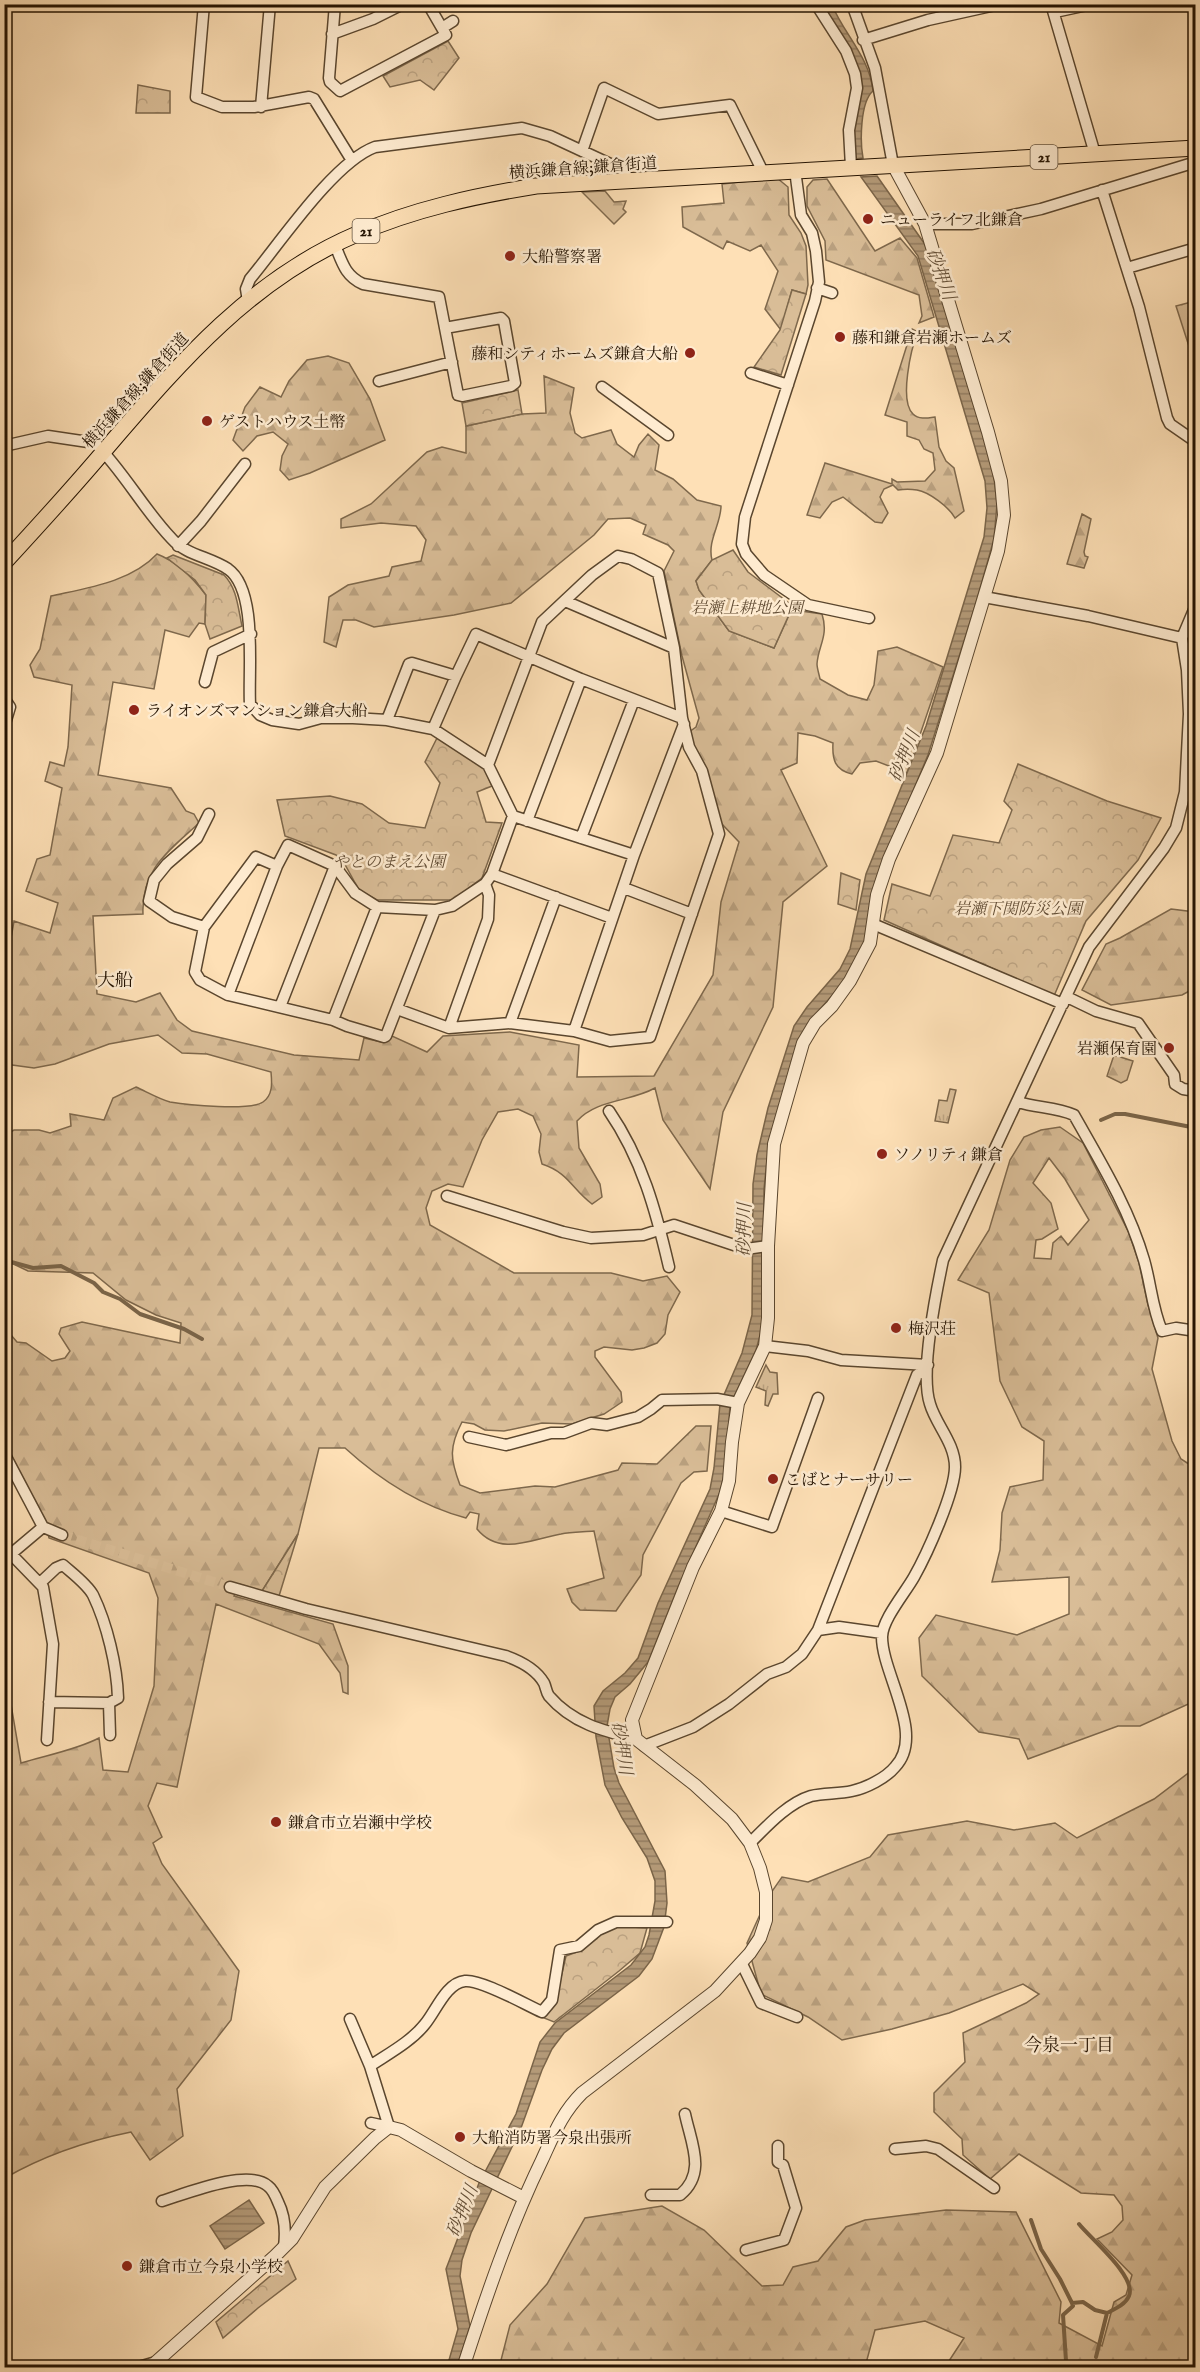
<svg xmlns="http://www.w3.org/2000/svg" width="1200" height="2372" viewBox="0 0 1200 2372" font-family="'IM FELL English','Noto Serif JP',serif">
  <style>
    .grass { fill: url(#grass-tufts); stroke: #7e684c; stroke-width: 1.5 }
    .forest { fill: url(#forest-firs); stroke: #7e684c; stroke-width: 1.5; fill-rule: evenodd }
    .park { fill: url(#park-crowns); stroke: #7e684c; stroke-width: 1.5 }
    .water { fill: url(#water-rules); stroke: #7a6448; stroke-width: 1.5 }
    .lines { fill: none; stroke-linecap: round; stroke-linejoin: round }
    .stream { stroke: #7a6448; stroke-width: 4 }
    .minor-tunnel { stroke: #ddc19b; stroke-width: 10; stroke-dasharray: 10 5; stroke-linecap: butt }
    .minor-casing { stroke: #5a462e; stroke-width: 13 }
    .tertiary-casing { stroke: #5a462e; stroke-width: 14 }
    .primary-casing { stroke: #231201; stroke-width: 17 }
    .minor { stroke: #feebd0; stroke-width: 10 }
    .tertiary { stroke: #feebd0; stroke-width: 12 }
    .primary { stroke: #fee0b6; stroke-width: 15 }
    .poi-dot { fill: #8f2418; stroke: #feebd0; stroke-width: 2 }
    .labels { text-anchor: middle; stroke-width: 5; stroke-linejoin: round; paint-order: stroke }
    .shield { fill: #feebd0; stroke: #65533f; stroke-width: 1.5 }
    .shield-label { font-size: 15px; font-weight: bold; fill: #231201 }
    .street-label { font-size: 16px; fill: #231201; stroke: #feebd0 }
    .poi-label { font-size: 16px; fill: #231201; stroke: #feebd0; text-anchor: start }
    .park-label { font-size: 16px; font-style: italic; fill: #634e36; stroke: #feebd0 }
    .water-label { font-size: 18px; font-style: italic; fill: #644f37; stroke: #feebd0 }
    .neighbourhood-label { font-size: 18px; fill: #231201; stroke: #feebd0 }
  </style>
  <defs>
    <pattern id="grass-tufts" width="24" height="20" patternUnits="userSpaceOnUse" patternTransform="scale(1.5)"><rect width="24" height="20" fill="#d9bd97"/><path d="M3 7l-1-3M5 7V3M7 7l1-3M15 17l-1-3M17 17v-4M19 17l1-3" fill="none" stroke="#baa180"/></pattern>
    <pattern id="forest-firs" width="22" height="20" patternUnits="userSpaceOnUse" patternTransform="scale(1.5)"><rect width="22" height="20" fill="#d9bd97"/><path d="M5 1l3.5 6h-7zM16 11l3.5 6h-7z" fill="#baa180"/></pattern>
    <pattern id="park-crowns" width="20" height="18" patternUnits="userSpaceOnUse" patternTransform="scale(1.5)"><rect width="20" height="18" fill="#d9bd97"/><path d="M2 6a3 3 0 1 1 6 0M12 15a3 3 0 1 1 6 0" fill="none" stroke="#baa180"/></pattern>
    <pattern id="water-rules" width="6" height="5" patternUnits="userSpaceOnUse" patternTransform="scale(1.5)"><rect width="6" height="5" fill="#b49a78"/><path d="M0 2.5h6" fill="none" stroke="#927c60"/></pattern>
  </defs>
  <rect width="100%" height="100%" fill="#fee0b6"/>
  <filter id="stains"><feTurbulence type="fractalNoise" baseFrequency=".00333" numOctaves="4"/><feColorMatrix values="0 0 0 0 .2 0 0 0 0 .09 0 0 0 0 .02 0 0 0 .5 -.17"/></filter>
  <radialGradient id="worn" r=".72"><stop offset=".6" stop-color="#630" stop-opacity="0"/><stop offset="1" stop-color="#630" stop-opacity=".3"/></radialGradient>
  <path class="grass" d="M950 1089 956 1090 948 1123 935 1121 939 1100 947 1101Z
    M766 1365 770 1372 777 1373 778 1394H773L768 1406 765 1405 766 1391 756 1387Z"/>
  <path class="forest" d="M777 178 788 187 789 215 801 233 806 246 808 285 806 294 792 290 781 330 765 309 778 271 761 245 750 251 727 241 723 249 683 227 682 207 724 203 722 184Z
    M827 179 875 251 900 238 917 258 934 317 919 323 922 316 919 295 826 260 825 241 807 206V187L813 180Z
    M605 191 614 202 626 201 623 209 626 212 614 224 582 192Z
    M912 329 918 332C911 348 899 401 913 414 919 420 928 418 935 417L939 447 946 461 954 468 964 511 955 518C949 507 929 492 917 490 911 489 904 489 898 490L893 485 884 489 880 497 888 513 882 523 875 522 843 497 832 502 820 518 807 515 825 463 892 484V479L897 482 925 481 935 470 933 453 924 449 919 440 907 436V422L885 415Z
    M328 356 349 363 370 399 385 440 310 473 289 480 280 470 282 456 288 444 273 432 257 436 243 451 233 440 245 407 260 387 281 397 289 381 307 360Z
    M544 376 574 388 570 413 575 433 582 438 611 430 617 444 634 457 639 445 648 434 659 445 655 470 673 479 697 500 721 506C721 524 707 541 712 560L696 581 699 590 729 631 774 648 793 606 801 611 822 614C829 636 818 646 817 664 817 668 819 674 820 679L848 695 867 700 874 685 878 651 897 647 943 667 907 773 876 761 860 763 852 774C835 770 832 760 833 743L815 736 798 733 797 763 781 770 827 866 783 902 773 1007 723 1112 710 1189 663 1120 655 1088C630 1102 597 1099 577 1121L579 1148 600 1184 602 1197 592 1204C571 1188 569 1173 542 1164L539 1152 541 1134 533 1116 518 1109 498 1112 482 1140 463 1187 448 1184 432 1191 426 1208 430 1225 514 1273H611L643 1281 667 1276 680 1292 668 1315 665 1334 657 1343 644 1348 632 1350 604 1347 595 1351V1357L621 1392 622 1402 604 1414 572 1424 542 1423 504 1431 485 1430 474 1424 462 1422C449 1447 450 1459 460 1485L480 1493 535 1486 555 1487 618 1470 622 1463 657 1464 696 1426H711L707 1471 694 1472 681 1483 643 1555 641 1575 616 1611 580 1610 572 1602 567 1589 604 1578 594 1531C583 1532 571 1532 561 1534 532 1539 500 1557 477 1529L479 1514 470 1512 466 1518C421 1506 379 1479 345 1448H319L298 1534 262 1591 239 1584 234 1596 333 1624 348 1666V1694L343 1692 340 1673 319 1644 216 1604 177 1787 157 1783 148 1806 162 1837 153 1843 162 1864 239 1971 231 2020 177 2089 183 2136 150 2160 131 2132C87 2141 43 2156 5 2178V1626L7 1629 9 1693 21 1763C47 1755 76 1750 99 1738L103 1770 128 1772 154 1686 158 1598 149 1573 49 1538 46 1526 5 1443V1318L7 1320 11 1335 17 1342 26 1343 52 1361 65 1358 70 1351 59 1334 61 1328 82 1322 180 1343 181 1323 156 1315 126 1300 93 1273 28 1271 5 1260V1135L14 1130H39L50 1133 71 1126 70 1114 104 1120 113 1098 136 1087C147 1092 159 1099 170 1102 187 1105 250 1111 263 1102 273 1095 272 1083 271 1072L207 1054 182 1053 158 1035 109 1044 55 1064 34 1068 5 1064V955L10 944 14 921 50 933 58 903 26 891 37 859 50 855 62 788 45 781 50 762 64 766 68 747 72 685 34 677 30 665 40 649 51 596C87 588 131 582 157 554 178 562 193 578 206 595L205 624 199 623 189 637 165 630 154 689 113 682 98 775 171 788 186 811 194 814 199 823C169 851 141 869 143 914L93 916 97 994 136 1002 160 993 177 1020 192 1031 294 1055 359 1060 364 1038 381 1042 390 1035 427 1052 443 1036 510 1032 579 1045 577 1077 654 1076 713 975 721 902 739 842 721 823 707 770 692 743 689 732 696 727 699 718 682 656 664 571 674 551 668 545 643 534 646 525 630 518 608 519 594 535 511 603 454 615 374 627 356 620H343L336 647 324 642 329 597 348 585 389 576 392 567 421 561 426 540 416 526 381 523 341 528V519L371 504 427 452 442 447 466 453V426L522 414 546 413Z
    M1082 514 1091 519 1084 552 1085 556 1088 557 1084 568 1067 564Z
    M1171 909 1195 912V988L1182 995 1111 1005 1082 990 1106 944 1120 938Z
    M1114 1055 1133 1061 1127 1080 1121 1083 1107 1076Z
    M1060 1127 1083 1143 1129 1233 1139 1263 1148 1305 1158 1338 1152 1369 1172 1441 1181 1459 1195 1468V1701L1140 1726H1118L1028 1759 1019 1739 979 1732 922 1676 919 1638 936 1615 1017 1635 1069 1614V1577L992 1582 1000 1550 1002 1513 1010 1487 1043 1480 1044 1441 1022 1427 1000 1381 989 1293 958 1280 989 1230 1010 1160 1024 1137 1041 1130ZM1049 1158 1065 1179 1089 1220 1068 1245 1061 1236 1053 1243 1051 1259 1034 1258 1036 1240 1042 1239 1058 1229 1051 1203 1033 1183Z
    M1195 1768V2367H945L964 2338 925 2321 875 2330 865 2367 499 2368 510 2325 547 2284 585 2218 662 2206 704 2230 762 2286 783 2285 793 2267 818 2261 846 2227 865 2220 946 2210 1016 2212 1061 2302 1059 2323 1102 2346 1114 2302 1126 2295 1132 2275 1097 2239 1112 2232 1123 2220 1122 2206 1114 2195 1081 2193 1019 2154 990 2179 963 2155 962 2139 934 2112V2093L965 2062 963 2033 1026 2003 1039 1994 1023 1984 949 2013 892 2029 842 2040 808 2017 761 1994 747 1943 768 1897 782 1877 808 1882 870 1857 888 1835 967 1821 1014 1830 1055 1823 1077 1838 1154 1799Z"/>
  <path class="park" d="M448 41 459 58 434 90 420 80 390 87 383 76Z
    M138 85 170 91V113H136Z
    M792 290 806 294 781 375 754 367 780 330Z
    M1195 301H1196L1195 365 1176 306Z
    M518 390 522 414 466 426 462 403Z
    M733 550 748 572 793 606 774 648 729 631 699 590 696 581 712 560Z
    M173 555 224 575C237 588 238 608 242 626L210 639 205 624 206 595 195 580 167 558Z
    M438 736 484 768 492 786 477 792 486 822 502 823 482 878 453 900H377L359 890 343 861 336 855 285 836 277 800 330 796 362 804 389 823 425 828 440 783 425 762Z
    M1018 764 1107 801 1161 818 1138 860 1086 921 1054 996 884 920 892 884 930 896 953 835 999 843 1012 810 1004 801Z
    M841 873 860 880 856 910 838 904Z
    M298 1534 279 1596 262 1591Z
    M616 1926 647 1928 640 1953 619 1971 554 2022 544 2018 556 1999 566 1956 582 1950 593 1938Z
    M288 2261 296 2279 258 2308 223 2338 216 2322Z"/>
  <path class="water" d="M821 5H832C844 34 870 58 873 91 860 102 860 142 863 158L855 159 853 136 860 89Z
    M877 176 924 243 933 262 993 469 997 504 994 539 975 606 928 755 877 877 867 933 861 953 849 976 816 1014 767 1160 764 1189 762 1328 756 1350 730 1405 726 1467 720 1492 678 1587 648 1662 630 1684 615 1697 610 1709 607 1726 614 1768 619 1783 665 1871 667 1903 664 1927 652 1959 639 1976 564 2033 552 2049 542 2070 521 2128 471 2233 462 2260 460 2276 470 2326 457 2367H447L458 2329 446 2269 479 2183 516 2114 540 2042 555 2023 631 1965 645 1947 649 1935 655 1901V1881L647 1858 622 1818 605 1785 596 1737 594 1706 603 1691 625 1673 638 1658 658 1603 710 1489 714 1468 720 1404 742 1353 752 1315 753 1184 757 1155 768 1108 794 1026 807 1007 840 969 850 949 866 874 926 726 984 537 987 508 985 481 918 256 861 177Z
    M249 2200 264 2223 225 2249 210 2226Z"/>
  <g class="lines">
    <path class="stream" d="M1101 1120 1115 1114H1125L1196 1128
      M4 1260 33 1268 61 1266 94 1283 103 1292 120 1299 140 1314 184 1329 202 1339
      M1031 2220 1041 2249 1060 2279 1072 2303
      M1072 2303 1083 2302 1095 2310 1107 2313C1115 2309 1125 2305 1129 2296 1137 2277 1091 2239 1079 2224
      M1096 2357 1107 2313
      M1062 2368 1066 2361 1063 2315 1073 2306 1072 2303"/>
    <path class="minor-tunnel" d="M62 1535 230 1587"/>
    <defs>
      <path id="minor" d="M204 4 196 97 222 107H254L309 97 314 99 351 159
        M335 4 329 78 330 82 340 91 446 35 428 4
        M816 4 846 51 855 74 857 88 849 130 851 167
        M852 4 875 68 893 165
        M1051 4 1095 154
        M1055 12 1092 4
        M442 28 453 21
        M332 34 373 19 403 4
        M863 40 928 20 1000 4
        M261 107 270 4
        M582 151 604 88 658 114 730 105 763 172
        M795 170 801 215 812 233 816 251 819 282 815 301 745 517 742 544 746 554 764 575 808 605 869 618
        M1102 190 1139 307 1167 418 1170 424 1196 442
        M925 224H972L1041 209 1196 162
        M335 245C342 262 345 276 363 284L439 297 458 395 462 396 511 386 515 383 504 321 501 318 445 328
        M1127 268 1196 248
        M817 288 832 293
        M248 301 246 289 250 279C280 243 334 162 375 147L522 128 550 136 623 170 628 181
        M751 373 788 385
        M379 381 452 362
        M602 387 668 435
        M4 446 48 436 95 443C124 472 144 510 172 539 186 555 210 557 228 569 258 590 248 671 250 704L260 715 272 720 299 724 321 718H353L387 720 433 729 488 765 513 816 634 855
        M178 546 201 521 245 464
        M984 597 1088 616 1182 638
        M565 601 674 648
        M205 682 213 652 251 634
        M4 698 10 707 4 727
        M387 720 409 664 412 663 456 676 476 634 581 679 682 718
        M433 729 456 676
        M527 821 581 679
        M581 838 634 700
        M277 866 256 857 204 927 195 972 200 980 228 995 333 1020 347 1026 384 1037 386 1036 435 910
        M492 874 612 918
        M624 888 692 914
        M873 924 1063 1004
        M204 927 172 917 149 901 154 880 167 864 197 838 209 814
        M228 995 277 866 288 845 335 866 355 893 377 907 435 910 452 906 485 884 492 874 513 816
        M1067 997 1096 1011 1138 1023 1174 1075 1175 1084 1183 1089 1196 1091
        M280 1007 335 866
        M397 1009 449 1028 510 1023 574 1031 610 1041 650 1037 719 834 702 771 689 747 682 718 674 648 658 573 631 559 618 556 592 575 542 622 488 765
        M333 1020 377 907
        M510 1023 556 897
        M449 1028 488 919 489 895 485 884
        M574 1031 634 855 684 724
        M1018 1102C1037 1108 1056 1107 1074 1115 1100 1161 1129 1208 1144 1260 1151 1284 1152 1308 1162 1331L1176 1328 1196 1331
        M609 1111C642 1159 656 1211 669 1267
        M447 1196 563 1232 591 1238 643 1235 674 1225 746 1249 768 1246
        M765 1346 808 1351 841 1360 928 1365
        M469 1437 506 1445 551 1433H564L591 1423 607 1425 638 1417 651 1409 662 1400 717 1399 738 1403
        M4 1453 43 1527 62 1535
        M721 1511 772 1527 818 1398
        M43 1527 11 1554 43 1587 53 1644 47 1740
        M40 1583 56 1568 63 1565C72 1573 87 1584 93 1595 107 1624 117 1666 118 1698L109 1703 49 1702
        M230 1587 306 1609 506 1656C520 1661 536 1669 544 1683 546 1687 546 1692 549 1696 572 1723 603 1731 636 1739
        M818 1630 839 1627 882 1633
        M109 1703 110 1735
        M644 1746 693 1727 729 1704 767 1674 786 1667 802 1654 818 1630 917 1375 926 1369
        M750 1843C767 1826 788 1803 811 1796 824 1793 839 1794 852 1791 866 1788 886 1778 895 1767 926 1735 882 1674 882 1637 882 1620 905 1593 914 1577 927 1554 955 1492 955 1467 955 1443 936 1425 930 1404 920 1374 936 1293 943 1260L1089 947 1164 848 1176 828 1185 792 1189 714 1187 670 1182 638 1196 605
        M742 1964 761 2003 797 2017
        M350 2019 370 2066 389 2127
        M370 2066C388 2054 412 2041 425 2024 436 2011 446 1983 465 1981 481 1979 526 2005 542 2012L552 2000 560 1950 579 1946 598 1930 616 1922H667
        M371 2123 389 2127
        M895 2149 926 2146 938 2149 994 2188
        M651 2195H680C707 2173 691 2143 685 2114
        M162 2201C185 2194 248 2168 268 2186 272 2189 276 2197 278 2202 285 2216 286 2231 284 2247
        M746 2250 784 2240 796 2208 783 2165 778 2162V2146
        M135 2368 156 2362 158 2368"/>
      <path id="tertiary" d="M156 2362 275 2256 292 2239 325 2187 375 2138 389 2127 401 2130 471 2171 524 2198
        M463 2368C486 2297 510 2226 542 2160 554 2134 562 2113 582 2093L715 1991 750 1953 760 1938 766 1920V1892L760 1868 750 1843 732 1819 695 1785 636 1739 632 1720 693 1567 721 1511 729 1481 732 1442 738 1403 765 1346 768 1318V1246L774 1144 803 1043 815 1023 832 1006 850 981 870 943 877 895 889 859 937 753 998 551 1004 515 1001 481 988 432 925 224 893 165"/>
      <path id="primary" d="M4 563C38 526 72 489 104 451 178 365 249 280 357 234 414 209 475 196 536 186L1196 148"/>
    </defs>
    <use href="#minor" class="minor-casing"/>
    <use href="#tertiary" class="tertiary-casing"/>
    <use href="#primary" class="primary-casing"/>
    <use href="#minor" class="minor"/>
    <use href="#tertiary" class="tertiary"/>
    <use href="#primary" class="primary"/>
  </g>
  <g class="poi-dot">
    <circle cx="868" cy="219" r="6"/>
    <circle cx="510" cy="256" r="6"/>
    <circle cx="840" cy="337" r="6"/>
    <circle cx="690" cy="353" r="6"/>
    <circle cx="207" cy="421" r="6"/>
    <circle cx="134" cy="710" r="6"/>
    <circle cx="1169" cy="1048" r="6"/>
    <circle cx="882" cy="1154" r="6"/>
    <circle cx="896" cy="1328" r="6"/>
    <circle cx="773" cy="1479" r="6"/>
    <circle cx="276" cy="1822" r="6"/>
    <circle cx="460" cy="2137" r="6"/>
    <circle cx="127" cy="2266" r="6"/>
  </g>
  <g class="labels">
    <g class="shield">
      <rect x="1030.5" y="145" width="27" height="24" rx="4.5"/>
      <rect x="352.5" y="219" width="27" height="24" rx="4.5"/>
    </g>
    <g class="shield-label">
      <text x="1044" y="162">21</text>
      <text x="366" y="236">21</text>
    </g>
    <g class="street-label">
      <text transform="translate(583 167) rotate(-4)" y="6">横浜鎌倉線;鎌倉街道</text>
      <text transform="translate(135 390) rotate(-48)" y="6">横浜鎌倉線;鎌倉街道</text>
    </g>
    <g class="poi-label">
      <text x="880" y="225">ニューライフ北鎌倉</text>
      <text x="522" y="262">大船警察署</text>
      <text x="852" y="343">藤和鎌倉岩瀬ホームズ</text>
      <text x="678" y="359" text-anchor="end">藤和シティホームズ鎌倉大船</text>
      <text x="219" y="427">ゲストハウス土幣</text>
      <text x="146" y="716">ライオンズマンション鎌倉大船</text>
      <text x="1157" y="1054" text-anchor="end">岩瀬保育園</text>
      <text x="894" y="1160">ソノリティ鎌倉</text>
      <text x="908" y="1334">梅沢荘</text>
      <text x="785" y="1485">こばとナーサリー</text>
      <text x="288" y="1828">鎌倉市立岩瀬中学校</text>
      <text x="472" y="2143">大船消防署今泉出張所</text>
      <text x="139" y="2272">鎌倉市立今泉小学校</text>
    </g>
    <g class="park-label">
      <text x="747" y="613">岩瀬上耕地公園</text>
      <text x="389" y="867">やとのまえ公園</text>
      <text x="1018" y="914">岩瀬下関防災公園</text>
    </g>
    <g class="water-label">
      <text transform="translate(941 274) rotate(70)" y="6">砂押川</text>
      <text transform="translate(904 756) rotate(-68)" y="6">砂押川</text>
      <text transform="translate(744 1230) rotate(-89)" y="6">砂押川</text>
      <text transform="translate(622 1748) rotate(81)" y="6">砂押川</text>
      <text transform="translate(462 2211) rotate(-68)" y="6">砂押川</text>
    </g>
    <g class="neighbourhood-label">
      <text x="115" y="986">大船</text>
      <text x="1069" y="2051">今泉一丁目</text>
    </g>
  </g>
  <rect width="1200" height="2372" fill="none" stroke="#fee0b6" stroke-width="24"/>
  <rect x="6" y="6" width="1188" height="2360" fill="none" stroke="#231201" stroke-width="3"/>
  <rect x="12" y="12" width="1176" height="2348" fill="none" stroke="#231201" stroke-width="1.5"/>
  <rect width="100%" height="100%" filter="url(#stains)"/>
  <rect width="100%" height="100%" fill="url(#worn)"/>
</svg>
